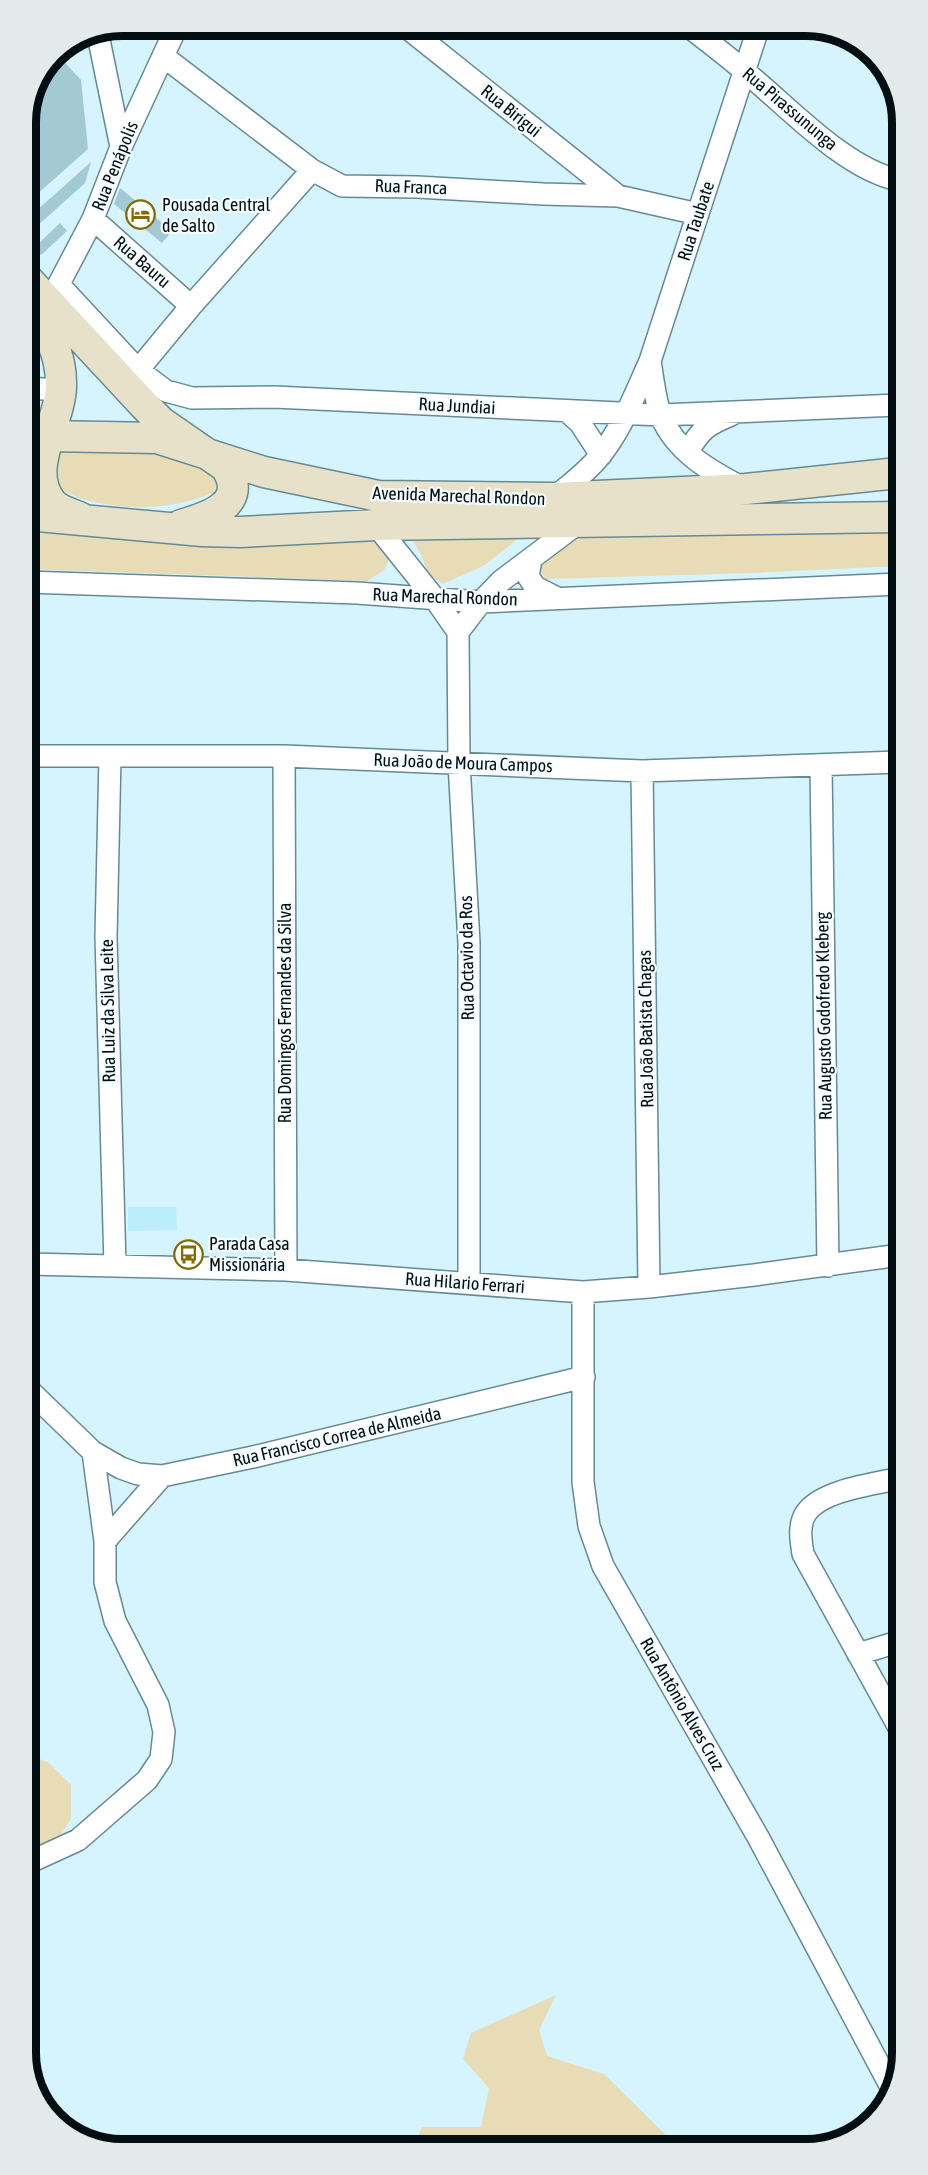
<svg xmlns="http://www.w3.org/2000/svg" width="928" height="2175" viewBox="0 0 928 2175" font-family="'Asap Condensed',sans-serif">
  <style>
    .built { fill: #bcedfb }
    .green { fill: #e8dcb7 }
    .building { fill: #a3c9d4 }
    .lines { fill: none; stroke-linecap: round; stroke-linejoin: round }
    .minor-casing { stroke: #668a94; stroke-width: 24 }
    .secondary-casing { stroke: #668a94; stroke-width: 33 }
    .minor { stroke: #fff; stroke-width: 21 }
    .secondary { stroke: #e8e1ca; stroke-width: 30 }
    .labels { text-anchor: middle; stroke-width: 4.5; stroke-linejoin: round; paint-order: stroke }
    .street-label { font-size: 18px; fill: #020e12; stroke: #f5fdff }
    .poi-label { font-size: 18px; fill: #020e12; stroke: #f5fdff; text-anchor: start }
    .rim { fill: none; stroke: #020e12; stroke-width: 8 }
  </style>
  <rect width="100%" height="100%" fill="#d5f4fd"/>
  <path class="built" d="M128 1207H176L177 1230 128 1231Z"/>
  <path class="green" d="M106 444 193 456 218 479 214 492C175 510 127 511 86 500 74 497 63 490 52 485L48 462 60 452Z
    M899 526V566L754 573 545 579 539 566 547 556 579 535Z
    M67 533 379 535 392 553 384 570 367 581 27 569V534Z
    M409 535H523L485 565 443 584 428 574 421 554Z
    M29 1619H35L40 1647 29 1672Z
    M30 1755 49 1763 71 1785V1819L54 1846 30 1864Z
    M556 1995 539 2030 547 2056 604 2074 677 2146 413 2147 422 2127H481L489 2088 463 2059 471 2033Z"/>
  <path class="building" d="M54 53H56L81 80 88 149 26 204V116Z
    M91 162 85 183 26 236V220Z
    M120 188 172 231 162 243 114 204Z
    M60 223 67 231 41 255 34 248Z"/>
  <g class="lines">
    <defs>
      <path id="minor" d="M405 26 618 196
        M688 26C711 44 734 61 756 81 795 114 847 169 898 180
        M98 35 121 147
        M163 56 312 170 342 186 417 187 543 194 618 196 698 214
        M93 219 191 306
        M60 286 138 370 166 391 192 398 274 397 661 415 898 405
        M52 297 93 219 121 147 177 26
        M650 361C653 379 655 400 661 416 676 452 710 471 743 488
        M138 370 191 306 312 170
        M26 388 61 390
        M567 411 580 423 601 455
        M687 452C702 429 706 425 731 415
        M554 498C569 485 586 473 599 457 622 429 635 394 650 361L759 26
        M376 525 435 599 458 632 459 763 469 943V1283
        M531 560 528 576 535 587 557 598
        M27 582 357 593 481 602 899 584
        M458 632 481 602 501 581 581 521
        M27 756H284L642 771 899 762
        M110 756 106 937 115 1266
        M284 756 286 1270
        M821 766 828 1266
        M642 771 649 1287
        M28 1264 286 1270 583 1292 649 1287 754 1275 900 1255
        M583 1292V1482L589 1526 603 1566 758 1837 891 2087
        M29 1390 93 1452 105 1541V1582L115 1621 158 1705 164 1732 161 1759 147 1780 78 1840 30 1862
        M93 1452 121 1468 138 1474 162 1476 253 1457 584 1377
        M901 1478C874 1484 822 1490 806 1513 798 1525 801 1541 803 1554L902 1733
        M105 1541 162 1476
        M858 1654 901 1641"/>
      <path id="secondary" d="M26 278 144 405 161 422 226 467C249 504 209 517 181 525
        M26 304C48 327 62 355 61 387 60 423 24 470 52 503 58 510 72 514 81 518
        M26 439 48 436 157 438 264 472 378 496 554 498 746 489 898 473
        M27 515 202 531 240 532 376 525 899 517"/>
    </defs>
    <use href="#minor" class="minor-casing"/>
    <use href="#secondary" class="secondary-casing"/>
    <use href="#minor" class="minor"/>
    <use href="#secondary" class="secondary"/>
  </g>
  <defs>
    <symbol id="hotel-ring" viewBox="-11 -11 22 22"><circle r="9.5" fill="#f5fdff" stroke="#836a03" stroke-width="1.5"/><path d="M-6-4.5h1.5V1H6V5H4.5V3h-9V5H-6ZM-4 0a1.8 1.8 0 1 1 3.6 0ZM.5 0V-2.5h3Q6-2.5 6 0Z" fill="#836a03"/></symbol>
    <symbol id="bus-ring" viewBox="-11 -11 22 22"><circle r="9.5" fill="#f5fdff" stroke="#836a03" stroke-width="1.5"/><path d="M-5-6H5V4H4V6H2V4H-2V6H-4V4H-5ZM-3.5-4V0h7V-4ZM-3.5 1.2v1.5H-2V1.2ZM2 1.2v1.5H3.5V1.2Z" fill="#836a03"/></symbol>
  </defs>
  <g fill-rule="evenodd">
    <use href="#hotel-ring" x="124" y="198" width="33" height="33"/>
    <use href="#bus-ring" x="172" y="1238" width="33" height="33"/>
  </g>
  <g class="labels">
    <g class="street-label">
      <text transform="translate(790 109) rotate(40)" y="6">Rua Pirassununga</text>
      <text transform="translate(511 111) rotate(39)" y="6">Rua Birigui</text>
      <text transform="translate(115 166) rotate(-68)" y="6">Rua Penápolis</text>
      <text transform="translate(411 187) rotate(2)" y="6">Rua Franca</text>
      <text transform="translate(696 221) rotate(-72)" y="6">Rua Taubate</text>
      <text transform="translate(142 262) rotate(41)" y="6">Rua Bauru</text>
      <text transform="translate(457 406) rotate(3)" y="6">Rua Jundiai</text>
      <text transform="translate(459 496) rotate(2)" y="6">Avenida Marechal Rondon</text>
      <text transform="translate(445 597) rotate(2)" y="6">Rua Marechal Rondon</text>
      <text transform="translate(463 763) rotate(2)" y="6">Rua João de Moura Campos</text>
      <text transform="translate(467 958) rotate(-91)" y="6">Rua Octavio da Ros</text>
      <text transform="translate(108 1011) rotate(-91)" y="6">Rua Luiz da Silva Leite</text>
      <text transform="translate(285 1013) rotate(-90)" y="6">Rua Domingos Fernandes da Silva</text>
      <text transform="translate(824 1016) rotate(-91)" y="6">Rua Augusto Godofredo Kleberg</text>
      <text transform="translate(646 1029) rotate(-91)" y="6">Rua João Batista Chagas</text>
      <text transform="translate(465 1283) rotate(4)" y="6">Rua Hilario Ferrari</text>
      <text transform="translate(337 1437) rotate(-13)" y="6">Rua Francisco Correa de Almeida</text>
      <text transform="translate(682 1704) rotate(60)" y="6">Rua Antônio Alves Cruz</text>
    </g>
    <g class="poi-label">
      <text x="162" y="211">Pousada Central<tspan x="162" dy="21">de Salto</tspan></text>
      <text x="209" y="1250">Parada Casa<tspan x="209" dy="21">Missionária</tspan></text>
    </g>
  </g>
  <path d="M0 0H928V2175H0ZM122 36H806A86 86 0 0 1 892 122V2053A86 86 0 0 1 806 2139H122A86 86 0 0 1 36 2053V122A86 86 0 0 1 122 36Z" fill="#e2eaec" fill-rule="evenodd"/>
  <path class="rim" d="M122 36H806A86 86 0 0 1 892 122V2053A86 86 0 0 1 806 2139H122A86 86 0 0 1 36 2053V122A86 86 0 0 1 122 36Z"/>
</svg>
